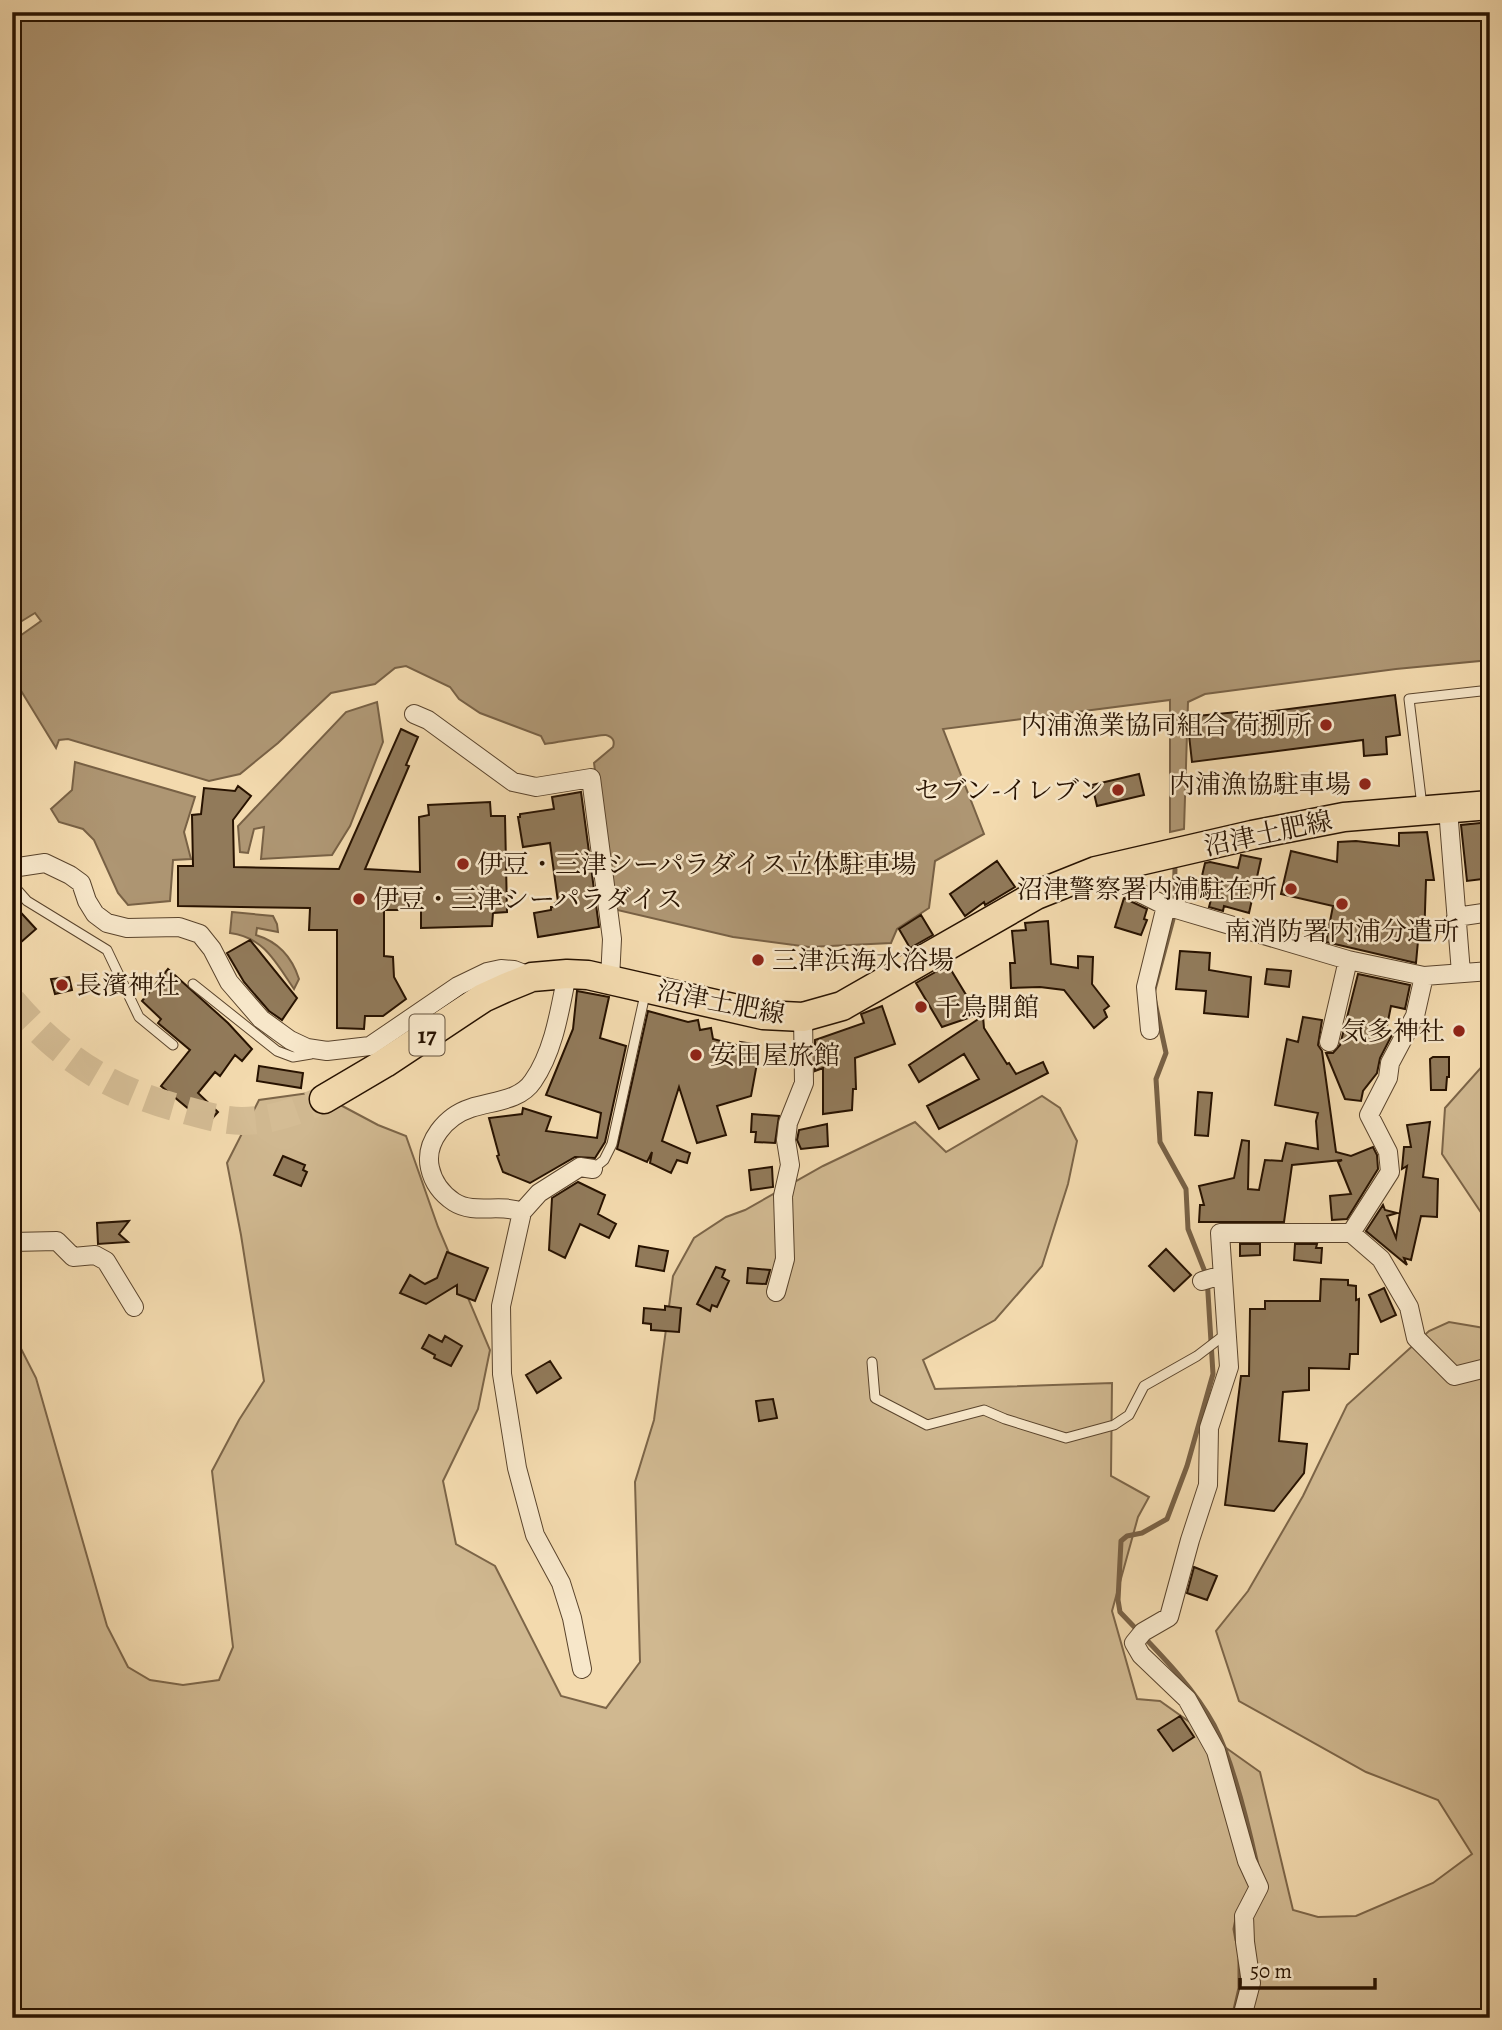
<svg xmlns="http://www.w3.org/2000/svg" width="1502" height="2030" viewBox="0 0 1502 2030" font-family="Alegreya,'Noto Serif JP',serif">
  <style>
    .green { fill: #d0b890; stroke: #7c6548; stroke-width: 2 }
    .water { fill: #ae9673; stroke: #786145; stroke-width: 2 }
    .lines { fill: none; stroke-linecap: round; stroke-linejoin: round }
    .stream { stroke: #786145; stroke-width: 5 }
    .building { fill: #917a5a; stroke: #271200; stroke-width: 2 }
    .primary-tunnel { stroke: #d4bc94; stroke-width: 28; stroke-dasharray: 28 14; stroke-linecap: butt }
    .service-casing { stroke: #5a442c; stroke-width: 11 }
    .minor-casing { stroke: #5a442c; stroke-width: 20 }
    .primary-casing { stroke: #271200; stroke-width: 31 }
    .service { stroke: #f7e7ca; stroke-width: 9 }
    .minor { stroke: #f7e7ca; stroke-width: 18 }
    .primary { stroke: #f3daae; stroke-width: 28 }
    .poi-dot { fill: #8f2418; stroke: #f7e7ca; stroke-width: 2.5 }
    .labels { text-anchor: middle; stroke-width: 5; stroke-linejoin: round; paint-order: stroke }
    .shield { fill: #f7e7ca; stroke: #65523d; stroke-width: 2 }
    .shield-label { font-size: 24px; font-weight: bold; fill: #271200 }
    .poi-label { font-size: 26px; fill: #271200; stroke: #f7e7ca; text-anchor: start }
    .street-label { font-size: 26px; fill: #271200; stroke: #f7e7ca }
  </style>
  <rect width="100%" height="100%" fill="#f3daae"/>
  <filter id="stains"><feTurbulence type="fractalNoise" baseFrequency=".00286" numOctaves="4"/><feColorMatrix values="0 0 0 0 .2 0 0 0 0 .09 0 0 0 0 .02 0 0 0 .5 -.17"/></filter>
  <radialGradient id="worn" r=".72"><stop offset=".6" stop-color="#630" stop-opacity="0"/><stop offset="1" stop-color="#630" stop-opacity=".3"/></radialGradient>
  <path class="green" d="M1490 1061V1226L1442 1154 1445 1108 1485 1063Z
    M316 1092 378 1125 406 1136 438 1227 490 1350 478 1409 443 1481 456 1544 495 1566 561 1696 606 1708 640 1662 635 1482 654 1420 673 1276 694 1238 726 1217 745 1210 823 1166 915 1122 946 1152 1042 1096 1060 1108 1077 1141 1068 1184 1042 1266 995 1320 923 1360 935 1389 1112 1383 1111 1476 1149 1497 1138 1517 1112 1611 1137 1699 1160 1701 1260 1772 1293 1910 1318 1917 1356 1916 1433 1883 1472 1854 1438 1800 1366 1772 1239 1701 1216 1631 1248 1591 1303 1496 1347 1405 1429 1331 1449 1322 1484 1328 1490 1335V2018H12V1331L36 1378 107 1626 128 1667 150 1680 183 1685 219 1680 233 1647 212 1471 239 1420 264 1381 241 1235 227 1163 259 1100Z"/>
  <path class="water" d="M12 12H1490V660L1396 669 1205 694 1188 702 1184 829 1170 832V700L943 729 984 834 935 861 929 908 897 929 891 943 809 947 733 937 613 909 594 763 613 747C615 741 613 737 606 735 603 734 554 743 545 744L541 736 480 713 459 699 450 687 406 666 395 668 375 684 331 693 278 743 240 774 209 781 68 739 59 740 56 748 12 676V658L20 645 17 638 41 621 35 613 12 627Z
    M377 702 383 742 350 826 332 855 261 859 264 827 254 829 248 853 240 852 238 826 346 712Z
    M75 762 195 797 184 832 191 859 173 860 170 901 128 905 118 893 94 840 83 829 59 822 51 809 72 790Z
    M232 912 273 916 277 924 278 932 257 928 256 935C279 942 292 957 299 979L294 989C276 963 264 937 230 933Z"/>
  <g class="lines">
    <path class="stream" d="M1174 899 1175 869
      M1173 919 1153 993 1166 1053 1156 1079 1160 1142 1186 1189 1188 1229 1207 1277 1213 1374 1187 1466 1167 1519 1142 1533 1127 1536 1121 1541 1118 1600 1120 1612C1152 1646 1192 1684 1214 1725 1233 1761 1248 1824 1257 1865
      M1237 1940 1235 1929 1237 1919
      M1237 2018 1234 2014 1240 1988V1960"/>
  </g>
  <path class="building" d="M1395 695 1400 735 1386 737 1387 754 1364 756 1363 740 1192 762 1187 717 1237 712V716Z
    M401 729 418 737 406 765 409 766 365 869 420 872 419 817 429 815 428 805 490 802 491 816H505L507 912 493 913 492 926 421 928V910H384V956L393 957 394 977 406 999 383 1016H365L364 1029 337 1028V930H309L310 908 178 906V866H193L192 815 201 814 204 788 235 791 238 786 251 796 233 820 234 867 339 869Z
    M1139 774 1144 795 1097 806 1092 785Z
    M581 792 599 927 538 937 534 913 551 910V907H556L555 903 558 902 550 843 523 847 518 817H520V814L554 809 552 797Z
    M1490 822V878L1467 881 1461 825Z
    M1427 832 1434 880H1426L1424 941H1418L1416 963 1326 942 1333 906 1281 894 1291 851 1337 862 1338 842 1356 841 1399 846V833Z
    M1241 855 1261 859 1249 913 1224 906 1223 911 1209 907 1212 896 1198 893 1205 863 1210 862 1238 868Z
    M997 861 1015 887 985 905 984 902 965 916 950 894Z
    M1124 898 1147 909 1144 919 1147 920 1141 935 1115 927Z
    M12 903 36 929 12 950Z
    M921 915 933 935 910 948 899 929Z
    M1048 921 1051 964 1078 968V956L1093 957 1092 984 1109 1006 1104 1010 1107 1017 1094 1028 1064 990 1040 987 1011 988 1010 963H1015L1012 931 1026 930 1025 923Z
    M250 940 297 998 282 1020 269 1011 244 982 227 953Z
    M1180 951 1210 953 1209 970 1251 977 1248 1017 1204 1013 1206 991 1176 989Z
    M948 965 968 998 971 996 983 1013 942 1027 916 983Z
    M168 969 228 1023 252 1049 242 1061 235 1055 220 1076 215 1072 198 1093 218 1112 207 1124 161 1086 190 1050 158 1023 161 1019 142 1001Z
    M1267 969 1291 971 1289 987 1265 984Z
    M1358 974 1410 985 1405 1009 1391 1006 1386 1031 1393 1033 1380 1058 1377 1073 1363 1091 1361 1101 1345 1099 1326 1053H1333L1340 1045Z
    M69 977 72 990 55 994 51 979Z
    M577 991 609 997 600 1038 626 1046 605 1142 595 1158 575 1157 530 1183 503 1172 497 1156 499 1155 489 1118 522 1114 523 1108 551 1117 546 1131 597 1138 601 1113 546 1095 573 1029Z
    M882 1006 895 1044 855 1058 856 1089H853L852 1110 823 1114V1068L815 1071V1040L864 1023 861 1014Z
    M648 1011 688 1022 698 1020 700 1030 711 1028 713 1039 740 1046V1042L754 1044V1046L760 1047 751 1096 717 1106 726 1135 697 1143 679 1087 662 1141 690 1153 687 1163 677 1160 671 1173 650 1163 652 1152 647 1162 617 1149Z
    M983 1016 984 1028 1007 1064 1009 1063 1016 1074 1043 1062 1048 1073 939 1129 927 1106 979 1079 964 1054 919 1082 909 1065Z
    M1303 1017 1322 1020 1318 1045 1322 1051 1336 1152 1351 1156 1373 1147 1377 1155 1378 1169 1347 1219 1332 1220 1330 1196 1351 1194 1338 1162 1342 1160 1292 1165 1284 1222H1199L1200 1205H1204L1199 1186 1234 1178 1242 1140 1249 1141 1248 1189 1259 1190 1265 1160 1282 1161 1286 1143 1318 1149 1316 1121 1318 1113 1275 1105 1287 1039 1298 1042Z
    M1433 1057H1449V1077H1447L1446 1090H1431L1430 1059Z
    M259 1066 303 1073 301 1088 257 1081Z
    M1198 1092 1212 1093 1208 1136 1195 1135Z
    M752 1114 779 1116 775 1143 755 1142 756 1132H751Z
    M1430 1122 1423 1177 1438 1179 1437 1217 1421 1216 1411 1260 1404 1258 1407 1265 1366 1231 1383 1205 1385 1210 1397 1213 1387 1216 1396 1238 1407 1166 1402 1169 1404 1147H1411L1407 1125Z
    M827 1124 828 1146 801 1149 797 1140 799 1130Z
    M283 1156 305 1165 303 1170 307 1172 301 1186 274 1175Z
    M772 1167 773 1187 751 1190 749 1170Z
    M578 1182 605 1195 598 1214 616 1224 609 1238 580 1224 565 1258 549 1250 552 1198Z
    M129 1221 119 1234 128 1242 98 1244 97 1223Z
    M1240 1244H1260V1255L1240 1256Z
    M1295 1244H1317L1316 1248H1322L1321 1263 1294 1260Z
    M639 1246 668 1251 664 1271 636 1266Z
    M1166 1249 1191 1275 1174 1291 1149 1266Z
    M447 1252 488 1268 475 1301 457 1294V1285L426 1304 400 1293 410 1275 425 1284 437 1278Z
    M716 1267 725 1270 722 1277 729 1281 717 1307 712 1305 710 1311 697 1304Z
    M748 1268 770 1270 766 1284 747 1283Z
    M1321 1279 1348 1280V1285L1356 1286V1300L1359 1299 1358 1354H1350L1349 1369 1309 1368V1390L1283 1392 1279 1441 1307 1444 1304 1473 1274 1511 1225 1505 1241 1376H1249L1250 1309H1265V1301H1320Z
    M1384 1288 1396 1315 1381 1322 1369 1295Z
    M665 1306 681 1308 679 1332 651 1330V1324L643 1323 644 1308 665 1310Z
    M429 1335 442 1342 445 1336 462 1346 451 1366 434 1358 435 1355 422 1348Z
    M550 1361 561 1378 537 1393 526 1375Z
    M773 1399 777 1418 759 1421 756 1401Z
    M1194 1567 1217 1576 1207 1600 1187 1593Z
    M1180 1716 1194 1737 1173 1751 1158 1730Z"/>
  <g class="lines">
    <path class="primary-tunnel" d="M12 1001C61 1059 112 1091 185 1110 203 1115 223 1121 242 1121 271 1121 299 1111 324 1099"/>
    <defs>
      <path id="service" d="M1422 806 1409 699 1490 690
        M12 884 27 901 107 950 139 1017 173 1045
        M193 984 277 1051 293 1057 311 1054
        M593 1169 604 1160 612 1144 646 990
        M872 1362 875 1398 927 1425 984 1410 1005 1419 1066 1438 1114 1425 1129 1415 1144 1386 1197 1356 1227 1333"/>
      <path id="minor" d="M414 714 428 720 513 782 536 787 591 778 612 939 610 979
        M1448 809 1461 973
        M12 868 45 863 70 875 81 883 87 901 95 914 107 923 127 928 179 927 200 934 212 949 229 982 261 1019 290 1040 307 1048 327 1051 370 1046 458 986 487 972 501 969 514 970 532 977
        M1096 871 1166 906 1348 960 1424 976 1490 971
        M1456 917 1490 912
        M567 974C560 1009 554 1051 533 1081 520 1101 492 1101 471 1108 446 1116 424 1142 430 1168 433 1182 442 1194 454 1202 474 1215 501 1203 522 1212L501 1306 502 1374 517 1468 535 1535 561 1583 572 1618 582 1669
        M1424 976 1415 1016 1390 1063 1388 1078 1369 1115 1388 1152 1390 1172 1351 1233 1381 1259 1409 1307 1416 1338 1454 1376 1490 1367
        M1150 1030 1146 987 1166 906
        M1329 1042 1348 960
        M522 1212 539 1193 580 1167 593 1169
        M12 1242 57 1241 73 1257 95 1255 106 1261 134 1307
        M1202 1281 1222 1275
        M776 1292 785 1259 783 1196 790 1165 786 1140 788 1123 804 1083 803 1017
        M1242 2017 1251 1983 1245 1942 1244 1916 1259 1887 1247 1861 1216 1751 1187 1699 1141 1655 1134 1643 1143 1632 1169 1617 1190 1540 1208 1485 1209 1428 1229 1367 1220 1233H1351"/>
      <path id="primary" d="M324 1099 385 1063 483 998 505 988 532 977 567 974 588 975 763 1015 803 1017 842 1006 1036 895 1096 871 1252 835 1344 817 1490 805"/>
    </defs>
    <use href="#service" class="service-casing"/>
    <use href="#minor" class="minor-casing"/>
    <use href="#primary" class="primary-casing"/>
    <use href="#service" class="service"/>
    <use href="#minor" class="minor"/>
    <use href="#primary" class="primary"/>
  </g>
  <g class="poi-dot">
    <circle cx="1326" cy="725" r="7"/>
    <circle cx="1365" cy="784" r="7"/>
    <circle cx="1118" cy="790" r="7"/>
    <circle cx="463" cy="864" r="7"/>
    <circle cx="1291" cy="889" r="7"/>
    <circle cx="359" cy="899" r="7"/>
    <circle cx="1342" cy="904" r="7"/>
    <circle cx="758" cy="960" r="7"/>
    <circle cx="62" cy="985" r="7"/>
    <circle cx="921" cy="1007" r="7"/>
    <circle cx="1459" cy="1031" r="7"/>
    <circle cx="696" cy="1055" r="7"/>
  </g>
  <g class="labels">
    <rect class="shield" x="409.5" y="1014.5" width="35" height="41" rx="5"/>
    <g class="shield-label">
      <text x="427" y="1043">17</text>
    </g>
    <g class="poi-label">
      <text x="1312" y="734" text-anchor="end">内浦漁業協同組合 荷捌所</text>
      <text x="1351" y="793" text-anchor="end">内浦漁協駐車場</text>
      <text x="1104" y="799" text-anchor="end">セブン-イレブン</text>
      <text x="477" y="873">伊豆・三津シーパラダイス立体駐車場</text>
      <text x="1277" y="898" text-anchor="end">沼津警察署内浦駐在所</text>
      <text x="373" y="908">伊豆・三津シーパラダイス</text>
      <text x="1342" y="940" text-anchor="middle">南消防署内浦分遣所</text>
      <text x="772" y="969">三津浜海水浴場</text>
      <text x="76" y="994">長濱神社</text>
      <text x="935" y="1016">千鳥開館</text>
      <text x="1445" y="1040" text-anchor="end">気多神社</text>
      <text x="710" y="1064">安田屋旅館</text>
    </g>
    <g class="street-label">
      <text transform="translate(1268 833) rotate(-12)" y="9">沼津土肥線</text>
      <text transform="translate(721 1002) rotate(11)" y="9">沼津土肥線</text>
    </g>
  </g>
  <rect width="1502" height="2030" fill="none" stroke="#f3daae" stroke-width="42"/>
  <rect x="14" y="14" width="1474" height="2002" fill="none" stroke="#271200" stroke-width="3.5"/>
  <rect x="21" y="21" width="1460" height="1988" fill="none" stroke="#271200" stroke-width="2"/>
  <path d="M1240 1978v10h135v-10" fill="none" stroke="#271200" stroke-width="3.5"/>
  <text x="1250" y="1978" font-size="21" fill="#271200" stroke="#f7e7ca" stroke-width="5" paint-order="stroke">50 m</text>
  <rect width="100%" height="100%" filter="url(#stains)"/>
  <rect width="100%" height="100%" fill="url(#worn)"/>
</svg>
